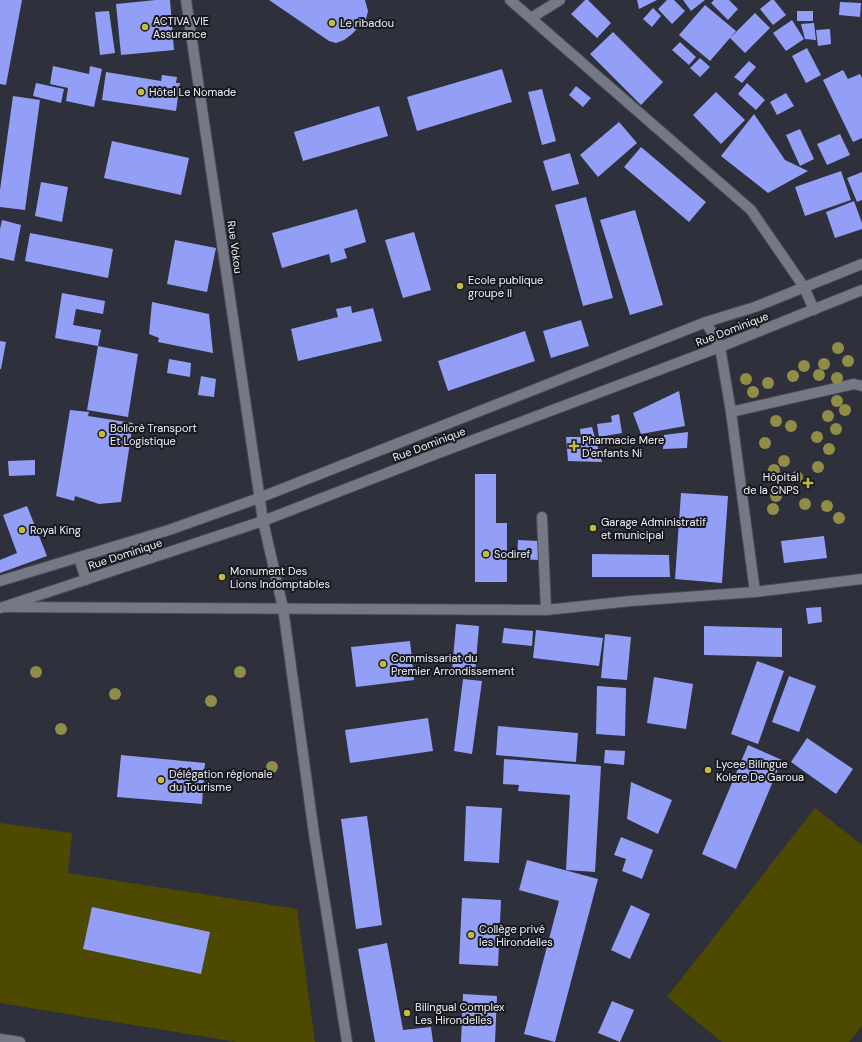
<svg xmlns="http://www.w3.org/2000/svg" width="862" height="1042" viewBox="0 0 862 1042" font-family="'DM Sans',sans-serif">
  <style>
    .green { fill: #4d4900 }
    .building { fill: #939ff6 }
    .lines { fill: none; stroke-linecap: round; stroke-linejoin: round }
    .lane-casing { stroke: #4a4c57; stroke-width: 12 }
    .street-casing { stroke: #4a4c57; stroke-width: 12 }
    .secondary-casing { stroke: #4a4c57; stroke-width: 12 }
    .lane { stroke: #757885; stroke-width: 10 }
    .street { stroke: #757885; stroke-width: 10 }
    .secondary { stroke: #757885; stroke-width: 10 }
    .tree { fill: #908d46 }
    .poi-dot { fill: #c3bd3f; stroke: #18191e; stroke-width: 1.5 }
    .labels { text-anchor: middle; stroke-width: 4; stroke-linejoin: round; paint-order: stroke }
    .poi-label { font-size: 11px; fill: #f0f2fa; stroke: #18191e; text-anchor: start }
    .street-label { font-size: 11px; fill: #f0f2fa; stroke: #18191e }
  </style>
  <rect width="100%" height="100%" fill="#2e303c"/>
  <path class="green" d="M815 808 862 845V1026L849 1042H722L667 997Z
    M0 823 72 833 68 873 297 909 315 1042H237L0 1003Z"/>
  <path class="building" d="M0 0H22L6 85 0 84Z
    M156 0H170L174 50 121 55 116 4Z
    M269 0H365L368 11 366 19 352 34 344 40 336 43 329 41Z
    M585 0H588L611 23 597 38 571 14Z
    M637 0H657L639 9Z
    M667 0H674L685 11 672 24 658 9Z
    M683 0H705L691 11Z
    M714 0H729L738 9 728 20 711 3Z
    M771 0H774L786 15 773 25 760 9Z
    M840 2 861 3 860 17 839 15Z
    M705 5 736 31 710 61 679 35Z
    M653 8 661 16 652 27 643 19Z
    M109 11 115 53 100 55 95 12Z
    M797 11H813V21H797Z
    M755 13 770 28 745 53 730 38Z
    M792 20 804 39 786 51 773 33Z
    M814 23 816 40 805 39 801 24Z
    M830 29 831 44 818 46 816 30Z
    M613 32 663 82 641 105 590 54Z
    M680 42 696 57 689 65 672 50Z
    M807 48 821 75 806 83 792 56Z
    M700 58 710 67 700 77 690 68Z
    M749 61 756 67 742 83 734 77Z
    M53 66 89 74 90 66 102 69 94 107 66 101 68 88 50 84Z
    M502 69 512 102 417 131 407 97Z
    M843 70 848 79 860 74 862 78V138L853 142 823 80Z
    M106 72 161 81 162 75 177 77 176 83H180L176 111 102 100Z
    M36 83 64 89 61 103 33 96Z
    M747 83 765 100 756 110 738 94Z
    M576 86 591 98 583 107 569 95Z
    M542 89 556 141 542 145 528 92Z
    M716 92 745 120 721 144 693 115Z
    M786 93 794 106 777 115 770 102Z
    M13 96 40 100 25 210 0 207V190Z
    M379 106 388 136 303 161 294 132Z
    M754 114 785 160 808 171 768 193 721 156Z
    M619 122 637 143 598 177 580 155Z
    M800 129 814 159 800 166 786 135Z
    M840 134 850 155 827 165 817 144Z
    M112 141 189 158 181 195 104 178Z
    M641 147 706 202 689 222 624 167Z
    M570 153 579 184 552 191 543 161Z
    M841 171 851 200 805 216 795 187Z
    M862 172V200L857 202 847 178Z
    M41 182 68 187 62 222 35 216Z
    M586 197 613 298 583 306 555 205Z
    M854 201 862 223V229L835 238 826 212Z
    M357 209 366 242 344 249 347 258 331 263 329 254 282 268 272 233Z
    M635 210 663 305 630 315 600 220Z
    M2 220 21 225 14 261 0 258V229Z
    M414 232 431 290 403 298 385 240Z
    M30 233 113 249 108 278 25 261Z
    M175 240 216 248 207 292 167 284Z
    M62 293 105 301 103 314 76 309 73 325 101 330 98 346 55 338Z
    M152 302 209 314 213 353 158 342 159 338 149 334Z
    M351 306 352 313 373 308 382 341 298 361 291 329 338 317 336 309Z
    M581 320 589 346 551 358 543 331Z
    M525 331 535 361 448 391 438 361Z
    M0 341 6 342 1 369H0Z
    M98 346 138 354 128 417 87 410Z
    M169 359 191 363 190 377 167 373Z
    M201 376 216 379 214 397 198 395Z
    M679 391 685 426 641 434 633 413Z
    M70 410 89 412 88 416 133 423 121 502 99 504 75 496 74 501 56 496Z
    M619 414 622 433 599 437 597 424 612 422 611 416Z
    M592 427 602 462 568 461 566 437H581L580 429Z
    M688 432 687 448 663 449 664 435Z
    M35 460V475L9 476 8 461Z
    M475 474H496V523H507V582H475Z
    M681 493 728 496 722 583 675 579Z
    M27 506 47 556 0 573V560L17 553 3 515Z
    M824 536 827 558 784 563 781 541Z
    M518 540 539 541V560L517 559Z
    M592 554 669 555 670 577H592Z
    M821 607 822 622 808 624 806 608Z
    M456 624 479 626 475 673 452 671Z
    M704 626 782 628V657L704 655Z
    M504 628 533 631 532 646 502 643Z
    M536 630 603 638 599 666 533 658Z
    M605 634 631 637 627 680 601 678Z
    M410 641 414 680 356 687 351 647Z
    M757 661 784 671 758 744 731 734Z
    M789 676 816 686 799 732 772 722Z
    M654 677 693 684 686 729 647 723Z
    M463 679 482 681 472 754 454 751Z
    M597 686 626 688 625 736 596 734Z
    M428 718 433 751 350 763 345 730Z
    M498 726 578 733 576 762 496 755Z
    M807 738 853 769 836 794 791 762Z
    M748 745 782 760 736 869 702 854Z
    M605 750 625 751 624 765 604 763Z
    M121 755 205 763 202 804 117 797Z
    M504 759 601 766 595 872 566 870 570 795 518 791 519 785 503 784Z
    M631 782 672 800 658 834 627 819Z
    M466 806 502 808 499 863 464 861Z
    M367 816 382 925 356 929 341 819Z
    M621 837 653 850 642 879 622 871 626 859 614 855Z
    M527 860 598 879 555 1042 524 1034 559 901 519 890Z
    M462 898 501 900 498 966 459 964Z
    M631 905 650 914 630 959 611 950Z
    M92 907 210 932 201 974 83 949Z
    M387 943 403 1030 431 1027 433 1042H375L358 949Z
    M463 994 497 996 495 1042H461Z
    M612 1001 634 1010 620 1042 598 1033Z"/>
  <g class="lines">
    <defs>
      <path id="lane" d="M731 412 854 384 862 386
        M542 517 546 610"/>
      <path id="street" d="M186 0 263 521 283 608 314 834 347 1042
        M531 18 560 0
        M706 322 720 347 731 412 755 592
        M4 607 546 610 631 601 755 592 862 579
        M0 1039 20 1042"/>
      <path id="secondary" d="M510 0 751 210 804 287 814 310
        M79 558 86 580
        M0 581 169 530 259 498 706 322 755 307 862 264
        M0 608 263 521 436 454 720 347 862 290"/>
    </defs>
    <use href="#lane" class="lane-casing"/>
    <use href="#street" class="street-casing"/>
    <use href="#secondary" class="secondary-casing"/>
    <use href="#lane" class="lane"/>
    <use href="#street" class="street"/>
    <use href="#secondary" class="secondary"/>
  </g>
  <g class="tree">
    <circle cx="838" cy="348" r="6"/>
    <circle cx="848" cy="361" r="6"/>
    <circle cx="824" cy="364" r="6"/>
    <circle cx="804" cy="366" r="6"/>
    <circle cx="819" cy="375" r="6"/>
    <circle cx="793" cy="376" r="6"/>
    <circle cx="837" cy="378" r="6"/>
    <circle cx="746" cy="379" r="6"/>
    <circle cx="768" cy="383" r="6"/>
    <circle cx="753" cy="392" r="6"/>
    <circle cx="837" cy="401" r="6"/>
    <circle cx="845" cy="410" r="6"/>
    <circle cx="828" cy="416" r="6"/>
    <circle cx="776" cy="421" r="6"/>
    <circle cx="791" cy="426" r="6"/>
    <circle cx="836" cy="429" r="6"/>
    <circle cx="817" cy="437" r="6"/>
    <circle cx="765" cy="443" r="6"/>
    <circle cx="829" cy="449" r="6"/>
    <circle cx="784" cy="461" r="6"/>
    <circle cx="818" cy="467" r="6"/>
    <circle cx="774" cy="470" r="6"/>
    <circle cx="797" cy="477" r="6"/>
    <circle cx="776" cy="496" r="6"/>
    <circle cx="805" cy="504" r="6"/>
    <circle cx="827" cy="506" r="6"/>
    <circle cx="773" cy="509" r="6"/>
    <circle cx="839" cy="518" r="6"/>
    <circle cx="36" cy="672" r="6"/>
    <circle cx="240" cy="672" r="6"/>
    <circle cx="115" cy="694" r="6"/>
    <circle cx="211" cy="701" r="6"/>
    <circle cx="61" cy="729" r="6"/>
    <circle cx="272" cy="767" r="6"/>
  </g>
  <g class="poi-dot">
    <circle cx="332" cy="23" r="4"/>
    <circle cx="145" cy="27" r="4"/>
    <circle cx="141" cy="92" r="4"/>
    <circle cx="460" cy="286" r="4"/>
    <circle cx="102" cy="434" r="4"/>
    <path d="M572 440h4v4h4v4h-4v4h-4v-4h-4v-4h4z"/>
    <path d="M806 477h4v4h4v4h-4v4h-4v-4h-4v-4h4z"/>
    <circle cx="593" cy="528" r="4"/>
    <circle cx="22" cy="530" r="4"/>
    <circle cx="486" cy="554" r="4"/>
    <circle cx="222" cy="577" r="4"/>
    <circle cx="383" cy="664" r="4"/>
    <circle cx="708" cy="770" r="4"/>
    <circle cx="161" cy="780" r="4"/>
    <circle cx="471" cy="935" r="4"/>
    <circle cx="407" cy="1013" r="4"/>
  </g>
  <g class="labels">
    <g class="poi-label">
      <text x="153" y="25">ACTIVA VIE<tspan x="153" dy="13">Assurance</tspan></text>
      <text x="340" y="27">Le ribadou</text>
      <text x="149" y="96">Hôtel Le Nomade</text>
      <text x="468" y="284">Ecole publique<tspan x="468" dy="13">groupe II</tspan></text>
      <text x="110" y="432">Bollorè Transport<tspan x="110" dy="13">Et Logistique</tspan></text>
      <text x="582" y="444">Pharmacie Mere<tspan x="582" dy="13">D'enfants Ni</tspan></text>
      <text x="799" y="481" text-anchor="end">Hôpital<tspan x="799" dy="13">de la CNPS</tspan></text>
      <text x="601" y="526">Garage Administratif<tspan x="601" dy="13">et municipal</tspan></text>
      <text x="30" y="534">Royal King</text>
      <text x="494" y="558">Sodiref</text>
      <text x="230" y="575">Monument Des<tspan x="230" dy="13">Lions Indomptables</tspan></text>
      <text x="391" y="662">Commissariat du<tspan x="391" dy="13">Premier Arrondissement</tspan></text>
      <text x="716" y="768">Lycee Bilingue<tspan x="716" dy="13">Kolere De Garoua</tspan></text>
      <text x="169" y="778">Délégation régionale<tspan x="169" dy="13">du Tourisme</tspan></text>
      <text x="479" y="933">Collège privé<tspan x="479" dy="13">les Hirondelles</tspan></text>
      <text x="415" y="1011">Bilingual Complex<tspan x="415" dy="13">Les Hirondelles</tspan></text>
    </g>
    <g class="street-label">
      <text transform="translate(235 247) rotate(82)" y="4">Rue Vokou</text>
      <text transform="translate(732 329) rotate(-21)" y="4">Rue Dominique</text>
      <text transform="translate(429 444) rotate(-21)" y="4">Rue Dominique</text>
      <text transform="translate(125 554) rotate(-18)" y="4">Rue Dominique</text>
    </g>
  </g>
</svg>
